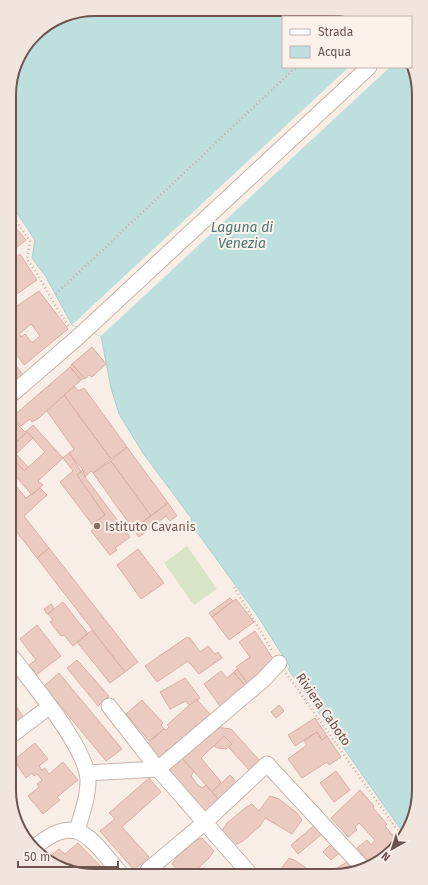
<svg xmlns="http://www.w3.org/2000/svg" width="428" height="885" viewBox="0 0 428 885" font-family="'Fira Sans',sans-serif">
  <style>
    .green { fill: #d8e4c6 }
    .water { fill: #bde0de; stroke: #a5d0cf }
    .pier { fill: #f9eee6 }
    .building { fill: #eacac1; stroke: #dbafa4; fill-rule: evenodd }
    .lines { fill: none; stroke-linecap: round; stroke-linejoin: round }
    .minor-casing { stroke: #c8b5ad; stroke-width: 17 }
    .path { stroke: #cfada5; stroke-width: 2.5; stroke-dasharray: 1 3; stroke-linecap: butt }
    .minor { stroke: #fff; stroke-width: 15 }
    .education-dot { fill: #8d6e63; stroke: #fcf2eb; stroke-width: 1.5 }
    .labels { text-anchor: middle; stroke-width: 4; stroke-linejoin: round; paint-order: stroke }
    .education-label { font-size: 13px; fill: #785e54; stroke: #fcf2eb; text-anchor: start }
    .street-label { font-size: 13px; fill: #6e544e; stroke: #fcf2eb }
    .water-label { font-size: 14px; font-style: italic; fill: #487877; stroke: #fcf2eb }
    .rim { fill: none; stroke: #6e544e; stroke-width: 2 }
  </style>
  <rect width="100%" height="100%" fill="#f9eee6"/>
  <path class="green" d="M187 546 217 589 194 605 164 563Z"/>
  <path class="water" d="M95 9 349 11 362 17H283V67H411V62L414 68 419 796 404 834 288 669 290 667 257 615 189 521 192 519 143 453 119 414 111 388 101 336 72 325 46 277 32 258 35 240 17 213 10 212V84L18 57 38 31 62 15Z"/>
  <path class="pier" d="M349 67H390L101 336 72 325Z"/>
  <path class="building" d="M16 228 26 240 11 252 10 232Z
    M20 254 37 280 11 298V262Z
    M39 291 68 329 24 365 11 347V310ZM31 324 40 336 32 343 25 334 21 337 19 334Z
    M92 347 106 364 92 377 89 375 85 379 72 364Z
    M11 359 23 375 18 380 11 370Z
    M72 364 84 378 81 380 70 367Z
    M70 367 81 380 39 418 32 422 30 419 21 426 11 418Z
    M11 370 18 380 11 386Z
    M74 386 78 391 84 388 127 447 111 459 64 395Z
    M64 395 111 459 93 473 91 471 85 477 69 453 74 449 47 411Z
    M11 418 25 432 33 425 63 458 38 481 43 485 32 495 12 472V457L24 471 45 452 27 432 12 446 14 449 12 451Z
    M27 432 33 438 16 454 28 467 24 471 12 457V451L14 449 12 446Z
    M127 447 168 503 151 516 111 461Z
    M69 453 83 470 77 475 105 515 92 524 60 482 73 471 63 458Z
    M111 461 151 516 133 529 93 473Z
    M83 470 85 477 130 537 115 548 117 550 110 555 91 531 94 529 92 524 105 515 77 475Z
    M15 485 26 498 40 488 47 495 24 516 49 548 37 558 12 526V487Z
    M168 503 177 516 170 521 166 516 139 537 133 529Z
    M49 548 138 662 125 672 37 558Z
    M138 549 164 583 141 599 117 565Z
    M230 598 233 601 212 617 209 613Z
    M236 599 254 622 229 640 212 617Z
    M63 602 88 634 73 646 64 635 61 636 50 622 53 620 48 614Z
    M51 604 54 608 47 614 44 609Z
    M37 625 61 656 36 675 29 665 36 660 20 639Z
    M92 630 125 672 110 683 77 642Z
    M255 631 275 662 248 684 236 667 250 657 239 642Z
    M187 637 190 638 200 652 208 646 215 654 218 652 222 658 199 674 188 661 157 682 145 666Z
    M77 660 109 696 98 706 67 668Z
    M237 669 248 684 245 686 234 672Z
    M221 671 227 678 234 672 245 686 220 706 204 684Z
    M59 673 122 749 106 761 44 686Z
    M185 678 200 698 189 705 186 701 170 709 160 692Z
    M196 699 211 715 159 762 145 746 164 729 166 730 169 727 167 725Z
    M142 700 163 723 161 725 164 729 149 741 126 714Z
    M13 702 25 719 13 728Z
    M279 705 284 711 276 718 271 712Z
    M315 718 327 736 322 740 317 732 295 746 288 735Z
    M216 727 231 729 261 762 251 772 230 749 229 747 232 744 224 736 201 758 221 782 212 792 181 757Z
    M317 732 322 740 327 736 341 757 329 765 327 762 302 778 288 759 307 745 304 741Z
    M224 736 232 744 226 749 217 748 214 746Z
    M35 743 48 759 39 766 42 770 45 768 49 774 63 762 78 780 57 797 60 800 43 814 28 796 39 787 37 784 42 780 37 774 34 776 32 773 26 778 14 760Z
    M181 757 194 771 191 776 196 783 202 788 206 785 219 800 205 812 167 769Z
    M336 771 350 790 334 802 320 783Z
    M230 775 238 784 219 800 212 792Z
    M149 778 161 792 122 827 149 857 134 870 100 831 115 819 109 813Z
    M360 790 374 806 373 808 387 824 385 826 395 838 394 840 398 844 371 864 357 848 367 840 371 845 375 840 359 823 355 827 357 830 348 837 331 818Z
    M270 796 279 799 297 813 302 820 292 834 265 818 260 826 243 841 235 845 222 831 227 823 245 808 252 804 259 811Z
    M315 825 322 834 298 854 291 845Z
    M202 838 214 851 209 858 192 874H181L172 864 177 857 195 841Z
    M78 843 107 873V875H84L70 863 65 867 47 859 59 849 65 854Z
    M331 844 339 853 331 860 323 852Z
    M289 858 296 861 312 872 278 873Z
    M347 862 356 872H332L340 866Z"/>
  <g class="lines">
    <defs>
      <path id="minor" d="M11 395 78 337 369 67
        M13 658C33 685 87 748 88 780 88 797 82 814 77 830
        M109 706 158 769 263 680 279 663
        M13 734 49 707
        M87 773 158 769 249 873
        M34 848C78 809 92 841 122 875
        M148 870 204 823 267 764 364 869"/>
    </defs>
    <use href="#minor" class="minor-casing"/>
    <path class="path" d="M349 17V16
      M10 217 14 218 30 241 27 259C43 281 54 306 70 328
      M56 294 296 67
      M234 587 273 652
      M286 673 403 838"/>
    <use href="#minor" class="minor"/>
  </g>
  <circle class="education-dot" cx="97" cy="526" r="4"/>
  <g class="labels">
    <g class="education-label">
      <text x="105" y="531">Istituto Cavanis</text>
    </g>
    <g class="street-label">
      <text transform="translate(324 709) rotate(55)" y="5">Riviera Caboto</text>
    </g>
    <g class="water-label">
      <text x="242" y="232">Laguna di<tspan x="242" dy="16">Venezia</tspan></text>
    </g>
  </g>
  <path d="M0 0H428V885H0ZM95 16H333A79 79 0 0 1 412 95V790A79 79 0 0 1 333 869H95A79 79 0 0 1 16 790V95A79 79 0 0 1 95 16Z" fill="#f1e5de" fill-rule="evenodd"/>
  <path class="rim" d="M95 16H333A79 79 0 0 1 412 95V790A79 79 0 0 1 333 869H95A79 79 0 0 1 16 790V95A79 79 0 0 1 95 16Z"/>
  <rect x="282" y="16" width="130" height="52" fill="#fcf2eb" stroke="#c3b3ac"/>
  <rect x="290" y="29" width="20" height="6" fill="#ffffff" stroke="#c3b3ac"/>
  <text x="318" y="36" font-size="12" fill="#6e544e">Strada</text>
  <rect x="290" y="46" width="20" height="12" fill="#bde0de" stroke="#c3b3ac"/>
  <text x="318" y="56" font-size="12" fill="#6e544e">Acqua</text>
  <g transform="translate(392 849) rotate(219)" stroke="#fcf2eb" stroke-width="3" paint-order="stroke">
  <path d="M0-3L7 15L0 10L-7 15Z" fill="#6e544e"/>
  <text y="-6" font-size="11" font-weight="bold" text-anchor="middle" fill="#6e544e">N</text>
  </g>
  <path d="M18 861v6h100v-6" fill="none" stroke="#6e544e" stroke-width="2"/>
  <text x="24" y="861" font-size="12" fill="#6e544e" stroke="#fcf2eb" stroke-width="3" paint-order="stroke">50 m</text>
</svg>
